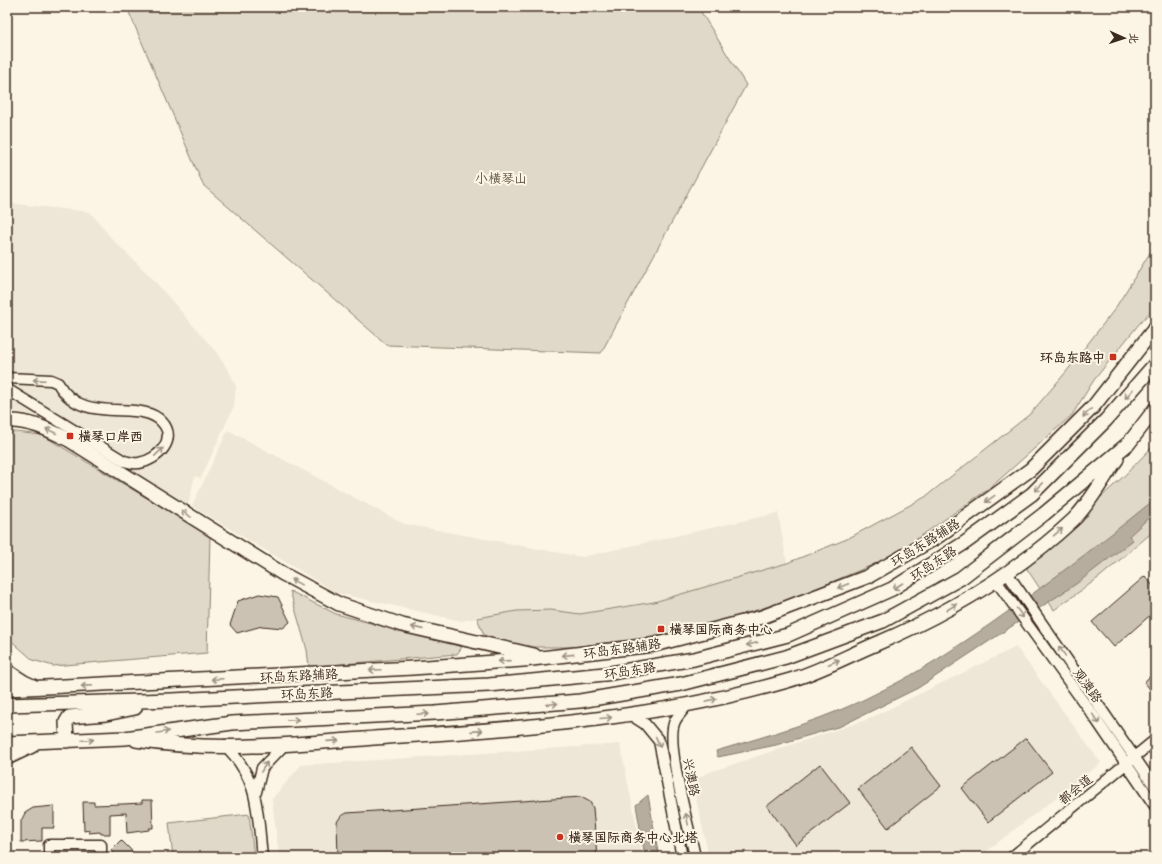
<svg xmlns="http://www.w3.org/2000/svg" width="1162" height="864" viewBox="0 0 1162 864" font-family="Dekko,'LXGW WenKai TC',sans-serif">
  <style>
    .built { fill: #eee6d6 }
    .green { fill: #e0d8c8; stroke: #8e8173 }
    .water { fill: #b7ad9e; stroke: #85796b }
    .building { fill: #ccc2b3; stroke: #3b2a1e }
    .lines { fill: none; stroke-linecap: round; stroke-linejoin: round }
    .minor-casing { stroke: #3b2a1e; stroke-width: 13 }
    .major-casing { stroke: #3b2a1e; stroke-width: 16 }
    .minor { stroke: #fcf5e5; stroke-width: 10 }
    .major { stroke: #fcf5e5; stroke-width: 13 }
    .oneway { stroke: #9c9082 }
    .poi-dot { fill: #c8321e; stroke: #fcf5e5; stroke-width: 1.5 }
    .labels { text-anchor: middle; stroke-width: 4; stroke-linejoin: round; paint-order: stroke }
    .park-label { font-size: 13px; fill: #645648; stroke: #fcf5e5 }
    .poi-label { font-size: 13px; font-weight: bold; fill: #3b2a1e; stroke: #fcf5e5; text-anchor: start }
    .street-label { font-size: 13px; fill: #3b2a1e; stroke: #fcf5e5 }
  </style>
  <rect width="100%" height="100%" fill="#fcf5e5"/>
  <filter id="ink" filterUnits="userSpaceOnUse"><feTurbulence type="fractalNoise" baseFrequency=".025" numOctaves="2"/><feDisplacementMap in="SourceGraphic" scale="8" xChannelSelector="R" yChannelSelector="G"/><feConvolveMatrix kernelMatrix="1 2 1 2 8 2 1 2 1" color-interpolation-filters="sRGB"/></filter>
  <g filter="url(#ink)">
    <path class="built" d="M7 203 90 212 113 240 152 278 216 352 230 373 236 387 234 406 201 478 195 476 188 505 53 422 34 415 7 411Z
      M228 430 404 524 582 557 778 513 787 563 654 602 580 614 551 610 517 611 461 621 337 593 192 506Z
      M1016 647 1101 763 979 857H709L692 781 707 773 866 720Z
      M620 744 643 857H279L272 799 301 765Z"/>
    <path class="green" d="M129 7H698L746 85 601 353 387 345 203 185 128 10Z
      M1155 245V307L1139 324 1094 380 1072 415 990 488 889 558 791 599 713 624 650 637 575 647H519L484 635 477 618 517 611 551 610 580 614 654 602 787 563 847 539 925 497 1030 414 1066 372 1114 310Z
      M7 431 42 435 210 536 207 653 53 666 33 660 7 637Z
      M1155 444V530L1101 576 1054 610 1027 569 1029 563 1124 476Z
      M290 591 336 614 462 647 457 654 309 667 307 650Z
      M249 814 254 857H173L169 823Z"/>
    <path class="water" d="M1155 499V512L1129 536 1133 540 1076 584 918 688 841 726 776 745 718 757 716 751C773 734 830 718 883 690 920 672 955 648 989 625 1046 585 1101 543 1155 499Z
      M648 795 659 857H645L636 805Z"/>
    <path class="building" d="M1145 576 1155 588V611L1114 647 1092 622Z
      M259 594 278 597 290 622 283 628 262 626 237 633 230 625 238 601Z
      M1155 672V695L1144 682Z
      M1026 738 1052 772 988 822 962 788Z
      M911 747 941 786 888 828 858 789Z
      M820 764 850 803 796 845 767 806Z
      M581 797 590 802 593 808 597 857H338L337 822 341 816 347 813Z
      M142 800H152L153 828H149V830L127 833 126 813 110 814V834H101L100 832 89 833V830L84 831 83 802H94V805L122 804 142 803Z
      M54 806V828H42V841L21 842V821L25 813 33 808Z
      M121 840 130 849 136 857H118L111 850Z"/>
    <g class="lines">
      <defs>
        <path id="minor" d="M7 378 51 380 58 383C82 428 140 397 162 422 178 439 158 460 139 463 135 464 129 462 124 461L10 391H7
          M1007 573 1155 787
          M997 582 1095 718 1155 806
          M686 706C683 711 677 716 675 721 664 741 690 831 695 857
          M631 715 645 724 659 741 682 857
          M225 745C260 781 257 810 262 857
          M256 792 262 768 285 744
          M49 857V845H101V857
          M1012 857 1155 740"/>
        <path id="major" d="M7 421C30 420 49 430 69 440L283 574 339 604 402 625 534 655
          M7 671 24 682 35 687
          M7 689 413 668 523 660 654 645 762 617 869 576 937 537 1031 469 1093 407 1155 328
          M7 705 172 700 489 685 605 674 694 659 788 635 892 589 966 542 1032 494 1106 420 1155 364
          M136 740C222 754 316 742 402 736 532 728 662 717 787 681 817 673 847 656 876 644 949 613 1015 574 1073 520 1089 505 1104 477 1117 459
          M67 741 66 722 69 717 106 714 135 708
          M7 743 125 738 232 723 435 713 580 701 681 684 786 657 883 621 961 578 1044 514 1129 443 1155 409
          M7 758 32 746"/>
      </defs>
      <use href="#minor" class="minor-casing"/>
      <use href="#major" class="major-casing"/>
      <use href="#minor" class="minor"/>
      <use href="#major" class="major"/>
    </g>
    <defs><path id="oneway-shaft" d="M-6 0H5M1.5-3L5.5 0L1.5 3" fill="none" stroke-width="1.6" stroke-linecap="round" stroke-linejoin="round"/></defs>
    <g class="oneway">
      <use href="#oneway-shaft" transform="translate(39 380) rotate(-178)"/>
      <use href="#oneway-shaft" transform="translate(1129 394) rotate(131)"/>
      <use href="#oneway-shaft" transform="translate(1087 413) rotate(135)"/>
      <use href="#oneway-shaft" transform="translate(51 431) rotate(-155)"/>
      <use href="#oneway-shaft" transform="translate(159 452) rotate(-44)"/>
      <use href="#oneway-shaft" transform="translate(1039 487) rotate(136)"/>
      <use href="#oneway-shaft" transform="translate(990 499) rotate(144)"/>
      <use href="#oneway-shaft" transform="translate(186 514) rotate(-148)"/>
      <use href="#oneway-shaft" transform="translate(1058 532) rotate(-40)"/>
      <use href="#oneway-shaft" transform="translate(296 582) rotate(-151)"/>
      <use href="#oneway-shaft" transform="translate(843 586) rotate(159)"/>
      <use href="#oneway-shaft" transform="translate(898 586) rotate(147)"/>
      <use href="#oneway-shaft" transform="translate(952 607) rotate(-30)"/>
      <use href="#oneway-shaft" transform="translate(1020 613) rotate(54)"/>
      <use href="#oneway-shaft" transform="translate(417 628) rotate(-167)"/>
      <use href="#oneway-shaft" transform="translate(752 644) rotate(166)"/>
      <use href="#oneway-shaft" transform="translate(1062 651) rotate(-125)"/>
      <use href="#oneway-shaft" transform="translate(568 655) rotate(174)"/>
      <use href="#oneway-shaft" transform="translate(504 661) rotate(176)"/>
      <use href="#oneway-shaft" transform="translate(834 662) rotate(-23)"/>
      <use href="#oneway-shaft" transform="translate(375 670) rotate(177)"/>
      <use href="#oneway-shaft" transform="translate(217 679) rotate(177)"/>
      <use href="#oneway-shaft" transform="translate(87 686) rotate(178)"/>
      <use href="#oneway-shaft" transform="translate(711 700) rotate(-14)"/>
      <use href="#oneway-shaft" transform="translate(552 704) rotate(-5)"/>
      <use href="#oneway-shaft" transform="translate(423 714) rotate(-3)"/>
      <use href="#oneway-shaft" transform="translate(606 718) rotate(-5)"/>
      <use href="#oneway-shaft" transform="translate(1096 719) rotate(55)"/>
      <use href="#oneway-shaft" transform="translate(293 720) rotate(-3)"/>
      <use href="#oneway-shaft" transform="translate(477 731) rotate(-4)"/>
      <use href="#oneway-shaft" transform="translate(163 732) rotate(-9)"/>
      <use href="#oneway-shaft" transform="translate(88 740) rotate(-3)"/>
      <use href="#oneway-shaft" transform="translate(333 741) rotate(-4)"/>
      <use href="#oneway-shaft" transform="translate(658 742) rotate(67)"/>
      <use href="#oneway-shaft" transform="translate(264 767) rotate(-58)"/>
      <use href="#oneway-shaft" transform="translate(687 819) rotate(-102)"/>
    </g>
  </g>
  <g class="poi-dot">
    <rect x="1109" y="353" width="8" height="8" rx="2"/>
    <rect x="66" y="432" width="8" height="8" rx="2"/>
    <rect x="657" y="625" width="8" height="8" rx="2"/>
    <circle cx="560" cy="837" r="4"/>
  </g>
  <g class="labels">
    <g class="park-label">
      <text x="501" y="183">小橫琴山</text>
    </g>
    <g class="poi-label">
      <text x="1105" y="362" text-anchor="end">环岛东路中</text>
      <text x="78" y="441">横琴口岸西</text>
      <text x="669" y="634">横琴国际商务中心</text>
      <text x="568" y="842">横琴国际商务中心北塔</text>
    </g>
    <g class="street-label">
      <text transform="translate(925 542) rotate(-32)" y="5">环岛东路辅路</text>
      <text transform="translate(933 563) rotate(-33)" y="5">环岛东路</text>
      <text transform="translate(622 648) rotate(-8)" y="5">环岛东路辅路</text>
      <text transform="translate(630 670) rotate(-9)" y="5">环岛东路</text>
      <text transform="translate(299 675) rotate(-3)" y="5">环岛东路辅路</text>
      <text transform="translate(1088 685) rotate(54)" y="5">观澳路</text>
      <text transform="translate(307 693) rotate(-3)" y="5">环岛东路</text>
      <text transform="translate(692 777) rotate(79)" y="5">兴澳路</text>
      <text transform="translate(1075 789) rotate(-39)" y="5">都会道</text>
    </g>
  </g>
  <rect width="1162" height="864" fill="none" stroke="#fcf5e5" stroke-width="24"/>
  <rect x="12" y="12" width="1138" height="840" fill="none" stroke="#3b2a1e" stroke-width="1.5" filter="url(#ink)"/>
  <g transform="translate(1124 38) rotate(93)" stroke="#fcf5e5" stroke-width="3" paint-order="stroke">
  <path d="M0-3L7 15L0 10L-7 15Z" fill="#3b2a1e"/>
  <text y="-6" font-size="11" font-weight="bold" text-anchor="middle" fill="#3b2a1e">北</text>
  </g>
</svg>
